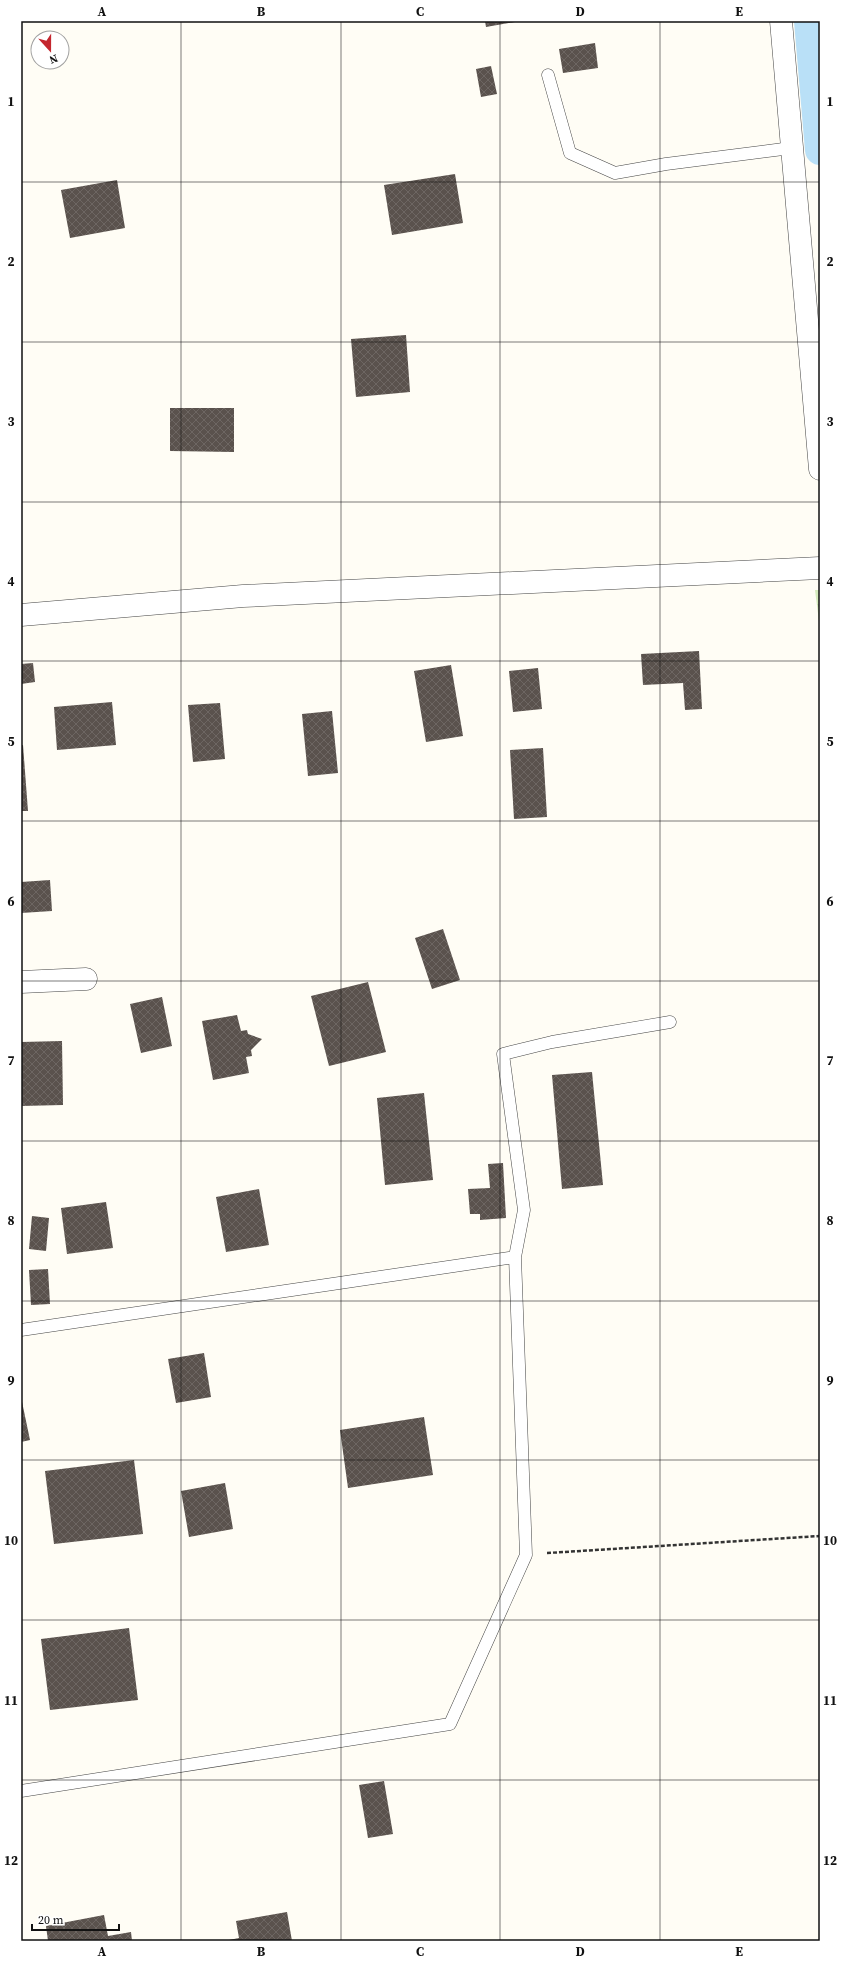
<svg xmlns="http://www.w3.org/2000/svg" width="841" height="1962" viewBox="0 0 841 1962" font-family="'Source Serif 4',serif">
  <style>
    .grass { fill: url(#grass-tufts) }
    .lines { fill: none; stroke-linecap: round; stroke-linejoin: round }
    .canal { stroke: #b9e0f7; stroke-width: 30 }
    .building { fill: url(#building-cross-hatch) }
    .service-casing { stroke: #444; stroke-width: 13 }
    .minor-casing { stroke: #444; stroke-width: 23 }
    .tertiary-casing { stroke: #444; stroke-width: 23 }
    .path { stroke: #333; stroke-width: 2.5; stroke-dasharray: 4 2; stroke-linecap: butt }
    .service { stroke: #fff; stroke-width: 12 }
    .minor { stroke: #fff; stroke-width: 22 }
    .tertiary { stroke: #fff; stroke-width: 22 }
    .grid { fill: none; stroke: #111; stroke-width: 1; stroke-opacity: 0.55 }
    .neatline { fill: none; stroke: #111; stroke-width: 1.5 }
    .grid-label { font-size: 13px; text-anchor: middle; font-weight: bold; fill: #111 }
  </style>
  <defs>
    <pattern id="grass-tufts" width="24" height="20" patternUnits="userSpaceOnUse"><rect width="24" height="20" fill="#d5ebbd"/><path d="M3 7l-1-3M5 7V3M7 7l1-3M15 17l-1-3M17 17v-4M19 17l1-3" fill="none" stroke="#b6c8a1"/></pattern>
    <pattern id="building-cross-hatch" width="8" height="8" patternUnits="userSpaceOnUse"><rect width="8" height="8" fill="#5a524d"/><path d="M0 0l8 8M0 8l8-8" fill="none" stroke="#6d6662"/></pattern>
  </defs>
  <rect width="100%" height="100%" fill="#fffdf5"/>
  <path class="grass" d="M815 590H820V629Z"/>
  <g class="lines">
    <path class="canal" d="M809 21 820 150"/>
  </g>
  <path class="building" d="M485 21H515V22L486 27Z
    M595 43 598 68 563 73 559 49Z
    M491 66 497 94 481 97 476 69Z
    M455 174 463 223 392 235 384 185Z
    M117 180 125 228 70 238 61 190Z
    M406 335 410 392 356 397 351 339Z
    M170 408H234V452L170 451Z
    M699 651 702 709 685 710 683 683 643 685 641 654Z
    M33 663 35 682 21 684V664Z
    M451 665 463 736 426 742 414 671Z
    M538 668 542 709 513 712 509 671Z
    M112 702 116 745 57 750 54 707Z
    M220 703 225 759 193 762 188 705Z
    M332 711 338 773 308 776 302 714Z
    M21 745H23L28 811H21Z
    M543 748 547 817 514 819 510 750Z
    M50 880 52 911 21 913V882Z
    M443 929 460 980 432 989 415 938Z
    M368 982 386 1052 329 1066 311 996Z
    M162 997 172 1046 141 1053 130 1004Z
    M237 1015 241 1031 247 1030 248 1034 262 1039 251 1050 252 1056 246 1057 249 1073 213 1080 202 1021Z
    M62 1041 63 1105 21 1106V1042Z
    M592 1072 603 1185 562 1189 552 1075Z
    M424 1093 433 1180 385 1185 377 1098Z
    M503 1163 506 1218 480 1220V1214H470L468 1189 490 1188 488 1164Z
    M259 1189 269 1245 226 1252 216 1197Z
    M106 1202 113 1248 67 1254 61 1208Z
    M32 1216 49 1218 46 1251 29 1249Z
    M48 1269 50 1304 31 1305 29 1270Z
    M204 1353 211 1397 176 1403 168 1359Z
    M21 1397 30 1440 21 1442Z
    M424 1417 433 1475 348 1488 340 1430Z
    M134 1460 143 1534 54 1544 45 1471Z
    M225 1483 233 1529 189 1537 181 1491Z
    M129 1628 138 1700 50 1710 41 1639Z
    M384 1781 393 1834 368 1838 359 1785Z
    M287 1912 292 1941H224L239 1938 236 1921Z
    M104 1915 108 1936 131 1932 132 1941H48L46 1926Z"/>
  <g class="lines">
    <defs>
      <path id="service" d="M548 75 570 153 615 173 666 164 791 148
        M21 1330 515 1257
        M21 1791 450 1724 526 1555 515 1257 524 1210 503 1054 552 1042 670 1022"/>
      <path id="minor" d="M781 21 820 469
        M21 982 86 979"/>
      <path id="tertiary" d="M21 615 243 596 820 568"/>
    </defs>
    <use href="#service" class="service-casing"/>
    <use href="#minor" class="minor-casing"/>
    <use href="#tertiary" class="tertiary-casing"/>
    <path class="path" d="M547 1553 820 1536"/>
    <use href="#service" class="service"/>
    <use href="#minor" class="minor"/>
    <use href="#tertiary" class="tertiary"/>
  </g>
  <path class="grid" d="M181 21V1941M341 21V1941M500 21V1941M660 21V1941M21 182H820M21 342H820M21 502H820M21 661H820M21 821H820M21 981H820M21 1141H820M21 1301H820M21 1460H820M21 1620H820M21 1780H820"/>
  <rect width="841" height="1962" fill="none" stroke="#ffffff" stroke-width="44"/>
  <g transform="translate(50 50) rotate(159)"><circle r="19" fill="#ffffff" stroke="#a0a0a0"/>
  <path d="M0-3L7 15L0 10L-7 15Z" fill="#c4262e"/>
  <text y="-6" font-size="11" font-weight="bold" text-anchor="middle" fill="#111111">N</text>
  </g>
  <path d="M32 1924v6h87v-6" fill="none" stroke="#111111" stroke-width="2"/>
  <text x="38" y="1924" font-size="12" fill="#111111" stroke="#ffffff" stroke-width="3" paint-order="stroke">20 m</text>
  <rect x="22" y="22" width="797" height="1918" class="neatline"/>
  <g class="grid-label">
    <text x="102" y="16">A</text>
    <text x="261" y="16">B</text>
    <text x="420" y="16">C</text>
    <text x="580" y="16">D</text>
    <text x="739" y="16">E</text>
    <text x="11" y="106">1</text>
    <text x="830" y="106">1</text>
    <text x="11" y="266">2</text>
    <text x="830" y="266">2</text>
    <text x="11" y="426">3</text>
    <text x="830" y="426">3</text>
    <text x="11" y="586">4</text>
    <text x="830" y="586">4</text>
    <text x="11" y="746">5</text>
    <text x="830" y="746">5</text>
    <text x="11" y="906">6</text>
    <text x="830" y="906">6</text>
    <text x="11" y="1065">7</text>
    <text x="830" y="1065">7</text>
    <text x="11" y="1225">8</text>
    <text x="830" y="1225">8</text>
    <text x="11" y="1385">9</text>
    <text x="830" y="1385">9</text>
    <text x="11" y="1545">10</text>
    <text x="830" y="1545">10</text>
    <text x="11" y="1705">11</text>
    <text x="830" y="1705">11</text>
    <text x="11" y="1865">12</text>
    <text x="830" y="1865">12</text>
    <text x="102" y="1956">A</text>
    <text x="261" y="1956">B</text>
    <text x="420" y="1956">C</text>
    <text x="580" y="1956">D</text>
    <text x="739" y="1956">E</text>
  </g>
</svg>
